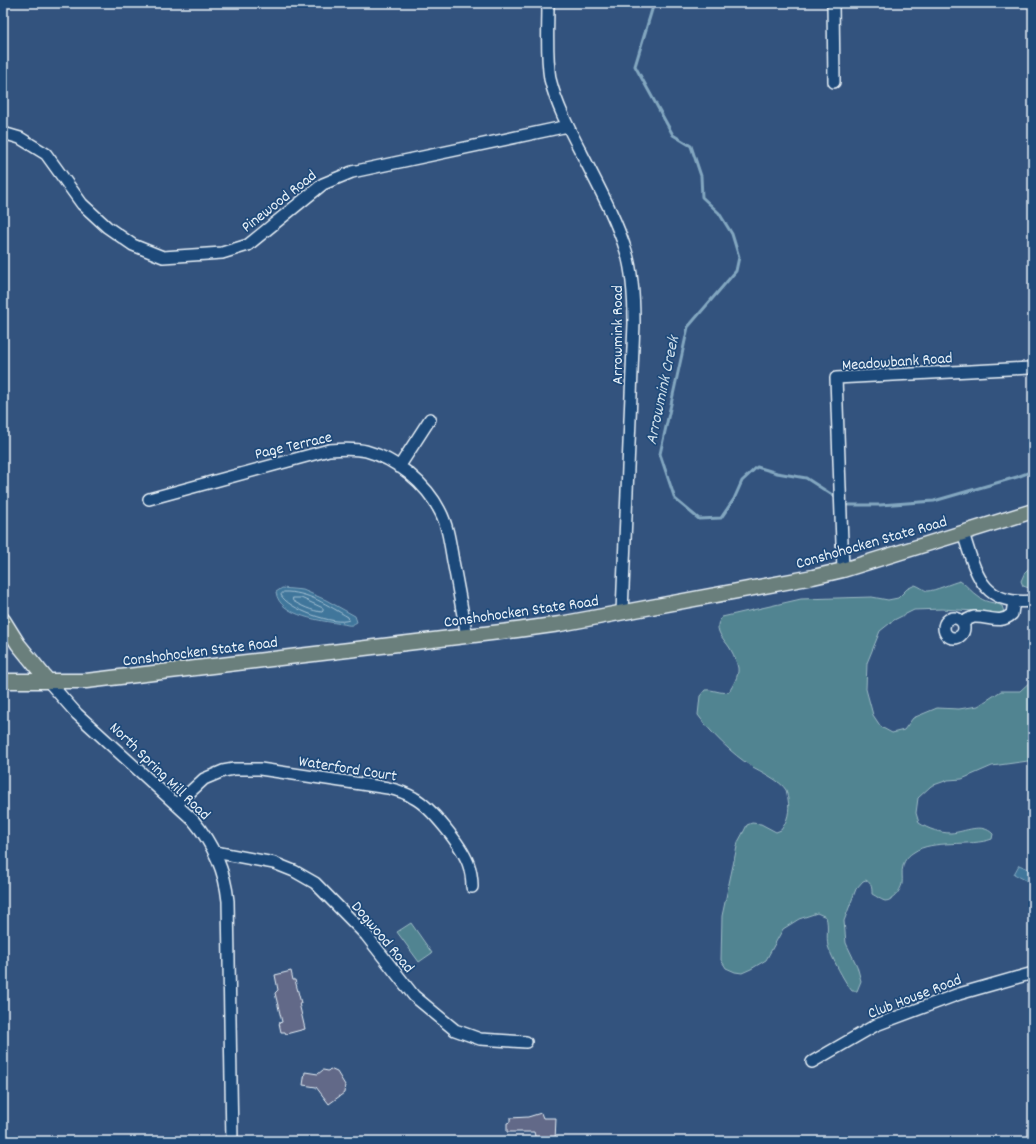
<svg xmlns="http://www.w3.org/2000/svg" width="1036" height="1144" viewBox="0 0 1036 1144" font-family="Dekko,sans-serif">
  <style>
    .green { fill: #518491; stroke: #9cbac4 }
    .water { fill: #3f769b; stroke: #83a7c0 }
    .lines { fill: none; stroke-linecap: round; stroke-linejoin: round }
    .shore { stroke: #a4c0d3; stroke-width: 1 }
    .stream { stroke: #83a7c0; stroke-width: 3 }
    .building { fill: #626988; stroke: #e8f1f8 }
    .minor-casing { stroke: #e8f1f8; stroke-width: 14 }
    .major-casing { stroke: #e8f1f8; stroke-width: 17 }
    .minor { stroke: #1f4a7a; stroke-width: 11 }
    .major { stroke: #6b7f7c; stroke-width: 14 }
    .labels { text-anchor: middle; stroke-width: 3.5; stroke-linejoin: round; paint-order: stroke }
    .street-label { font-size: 16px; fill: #e8f1f8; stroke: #1f4a7a }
    .water-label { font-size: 17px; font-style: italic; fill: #cfdfea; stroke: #1f4a7a }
  </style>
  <rect width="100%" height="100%" fill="#33537e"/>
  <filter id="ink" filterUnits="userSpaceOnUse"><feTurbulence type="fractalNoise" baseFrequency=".025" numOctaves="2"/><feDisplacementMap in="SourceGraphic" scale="8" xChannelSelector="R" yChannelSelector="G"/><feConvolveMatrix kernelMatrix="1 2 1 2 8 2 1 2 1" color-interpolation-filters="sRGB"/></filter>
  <g filter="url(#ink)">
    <path class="green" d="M1033 564V589H1032L1023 586 1021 581 1025 572Z
      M960 581C968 586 972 593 980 598 987 603 995 602 1002 606L1004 612 999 614 991 612 942 609 914 610 894 620 880 631 867 663 866 689 873 715 881 727 892 733 904 730 913 718 937 708 959 709 978 706 1001 691H1020L1033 679V762L1028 761 992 766 962 779 948 780 931 786 918 798 916 813 919 823C928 829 940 833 951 833 965 832 982 822 993 834L992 839C971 847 932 839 914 852 909 855 904 860 903 866 901 872 903 878 902 884 900 891 893 901 885 901 881 900 876 896 872 894 872 888 872 884 866 880L863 881 856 889 844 921 846 943 857 966 861 981 857 991H852C845 983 831 956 828 946 826 936 829 926 826 917L817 913 799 919 783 929 766 960 751 969 742 973 735 972 726 968 721 960 722 916 738 842 744 831 747 825 752 823 761 824 776 832 781 830C788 820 790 811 788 799 787 796 787 792 786 790 781 781 760 771 751 766 732 754 711 733 698 715L700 696 705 690C714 689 720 694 729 692 733 685 739 676 738 668 737 663 734 655 731 650 727 642 717 635 718 625 718 622 721 619 722 617L801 599 872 597 888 600 898 598 907 589 915 585C919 586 924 590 927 591 935 591 951 583 960 581Z
      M411 923 432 953 419 962 397 932Z"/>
    <path class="water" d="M282 588 303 590 326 600 355 616 357 622C355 623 354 624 352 625 349 626 345 624 343 624 324 621 279 617 276 592Z
      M1019 865 1033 871V881L1031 884 1029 883V882L1014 874Z"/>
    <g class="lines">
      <path class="shore" d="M284 592C307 591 329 606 348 617L349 620C336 626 287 609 281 595Z
        M293 598H301L323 608V611L322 612C312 611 301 606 293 601Z"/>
      <path class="stream" d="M654 3 635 66 673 135 691 146 701 176 702 197 719 213 732 234 739 257 736 271 688 327 660 454 675 499 699 519 721 518 734 499 742 481 757 467 777 473 806 478 837 498
        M843 502 848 505H880L934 501 1017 477 1033 471"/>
    </g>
    <path class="building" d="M291 971 293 980H295L301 1003H299L305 1029 286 1034 285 1032H281L279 1023 282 1022 275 993 278 990 275 975Z
      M330 1069 337 1072 345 1085 344 1093 329 1104 316 1087 303 1085 305 1072 318 1074 323 1070 328 1071Z
      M541 1113 543 1118H556L555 1141 536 1140 534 1132H507V1123L510 1122V1118L528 1117Z"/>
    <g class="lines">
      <defs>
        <path id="minor" d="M548 3C548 28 546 54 550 79 556 104 569 129 581 152 597 184 615 216 626 251 633 274 634 299 634 323L622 612
          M833 3 834 82
          M3 133 20 138 46 154 82 204 107 227 133 245 163 257 222 253 248 245 323 184 352 172 568 126
          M399 467 430 419
          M149 499 329 450C341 449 354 448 366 451 396 459 426 483 440 511 448 526 450 544 453 561 458 586 462 611 467 636
          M963 533C976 573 981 606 1033 601
          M843 570 836 378 1030 368
          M944 628a10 10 0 1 1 20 0a10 10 0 1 1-20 0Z
          M963 623C966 620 970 618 974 617 988 616 1000 625 1012 614L1014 601
          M48 681 77 714 193 820C213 844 225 870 228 901L232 1141
          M177 804 204 779 223 771 234 769H260L388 788C397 790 406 793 414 798 431 807 461 845 468 863 471 871 472 879 472 887
          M215 852 274 863 294 871 315 883 366 935 414 996 455 1030 480 1039 526 1042
          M812 1062 876 1025 959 994 1033 973"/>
        <path id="major" d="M3 620 18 644 48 681
          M3 681H86L517 630 560 624 813 577 843 570 1033 511"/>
      </defs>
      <use href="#minor" class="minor-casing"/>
      <use href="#major" class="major-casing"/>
      <use href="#minor" class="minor"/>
      <use href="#major" class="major"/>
    </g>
  </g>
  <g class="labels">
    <g class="street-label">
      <text transform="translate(278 200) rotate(-38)" y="6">Pinewood Road</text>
      <text transform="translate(616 335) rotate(-90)" y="6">Arrowmink Road</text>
      <text transform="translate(897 360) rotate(-4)" y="6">Meadowbank Road</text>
      <text transform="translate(293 444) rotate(-13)" y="6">Page Terrace</text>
      <text transform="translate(871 541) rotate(-16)" y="6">Conshohocken State Road</text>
      <text transform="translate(521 610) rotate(-8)" y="6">Conshohocken State Road</text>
      <text transform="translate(200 650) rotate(-7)" y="6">Conshohocken State Road</text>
      <text transform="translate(348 767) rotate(9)" y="6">Waterford Court</text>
      <text transform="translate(161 770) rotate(44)" y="6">North Spring Mill Road</text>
      <text transform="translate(384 936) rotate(50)" y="6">Dogwood Road</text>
      <text transform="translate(914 995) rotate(-21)" y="6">Club House Road</text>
    </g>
    <g class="water-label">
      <text transform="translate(661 390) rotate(-78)" y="6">Arrowmink Creek</text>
    </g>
  </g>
  <rect width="1036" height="1144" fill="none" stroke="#1f4a7a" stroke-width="16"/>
  <rect x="8" y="8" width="1020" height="1128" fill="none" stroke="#e8f1f8" stroke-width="1.5" filter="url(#ink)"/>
</svg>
